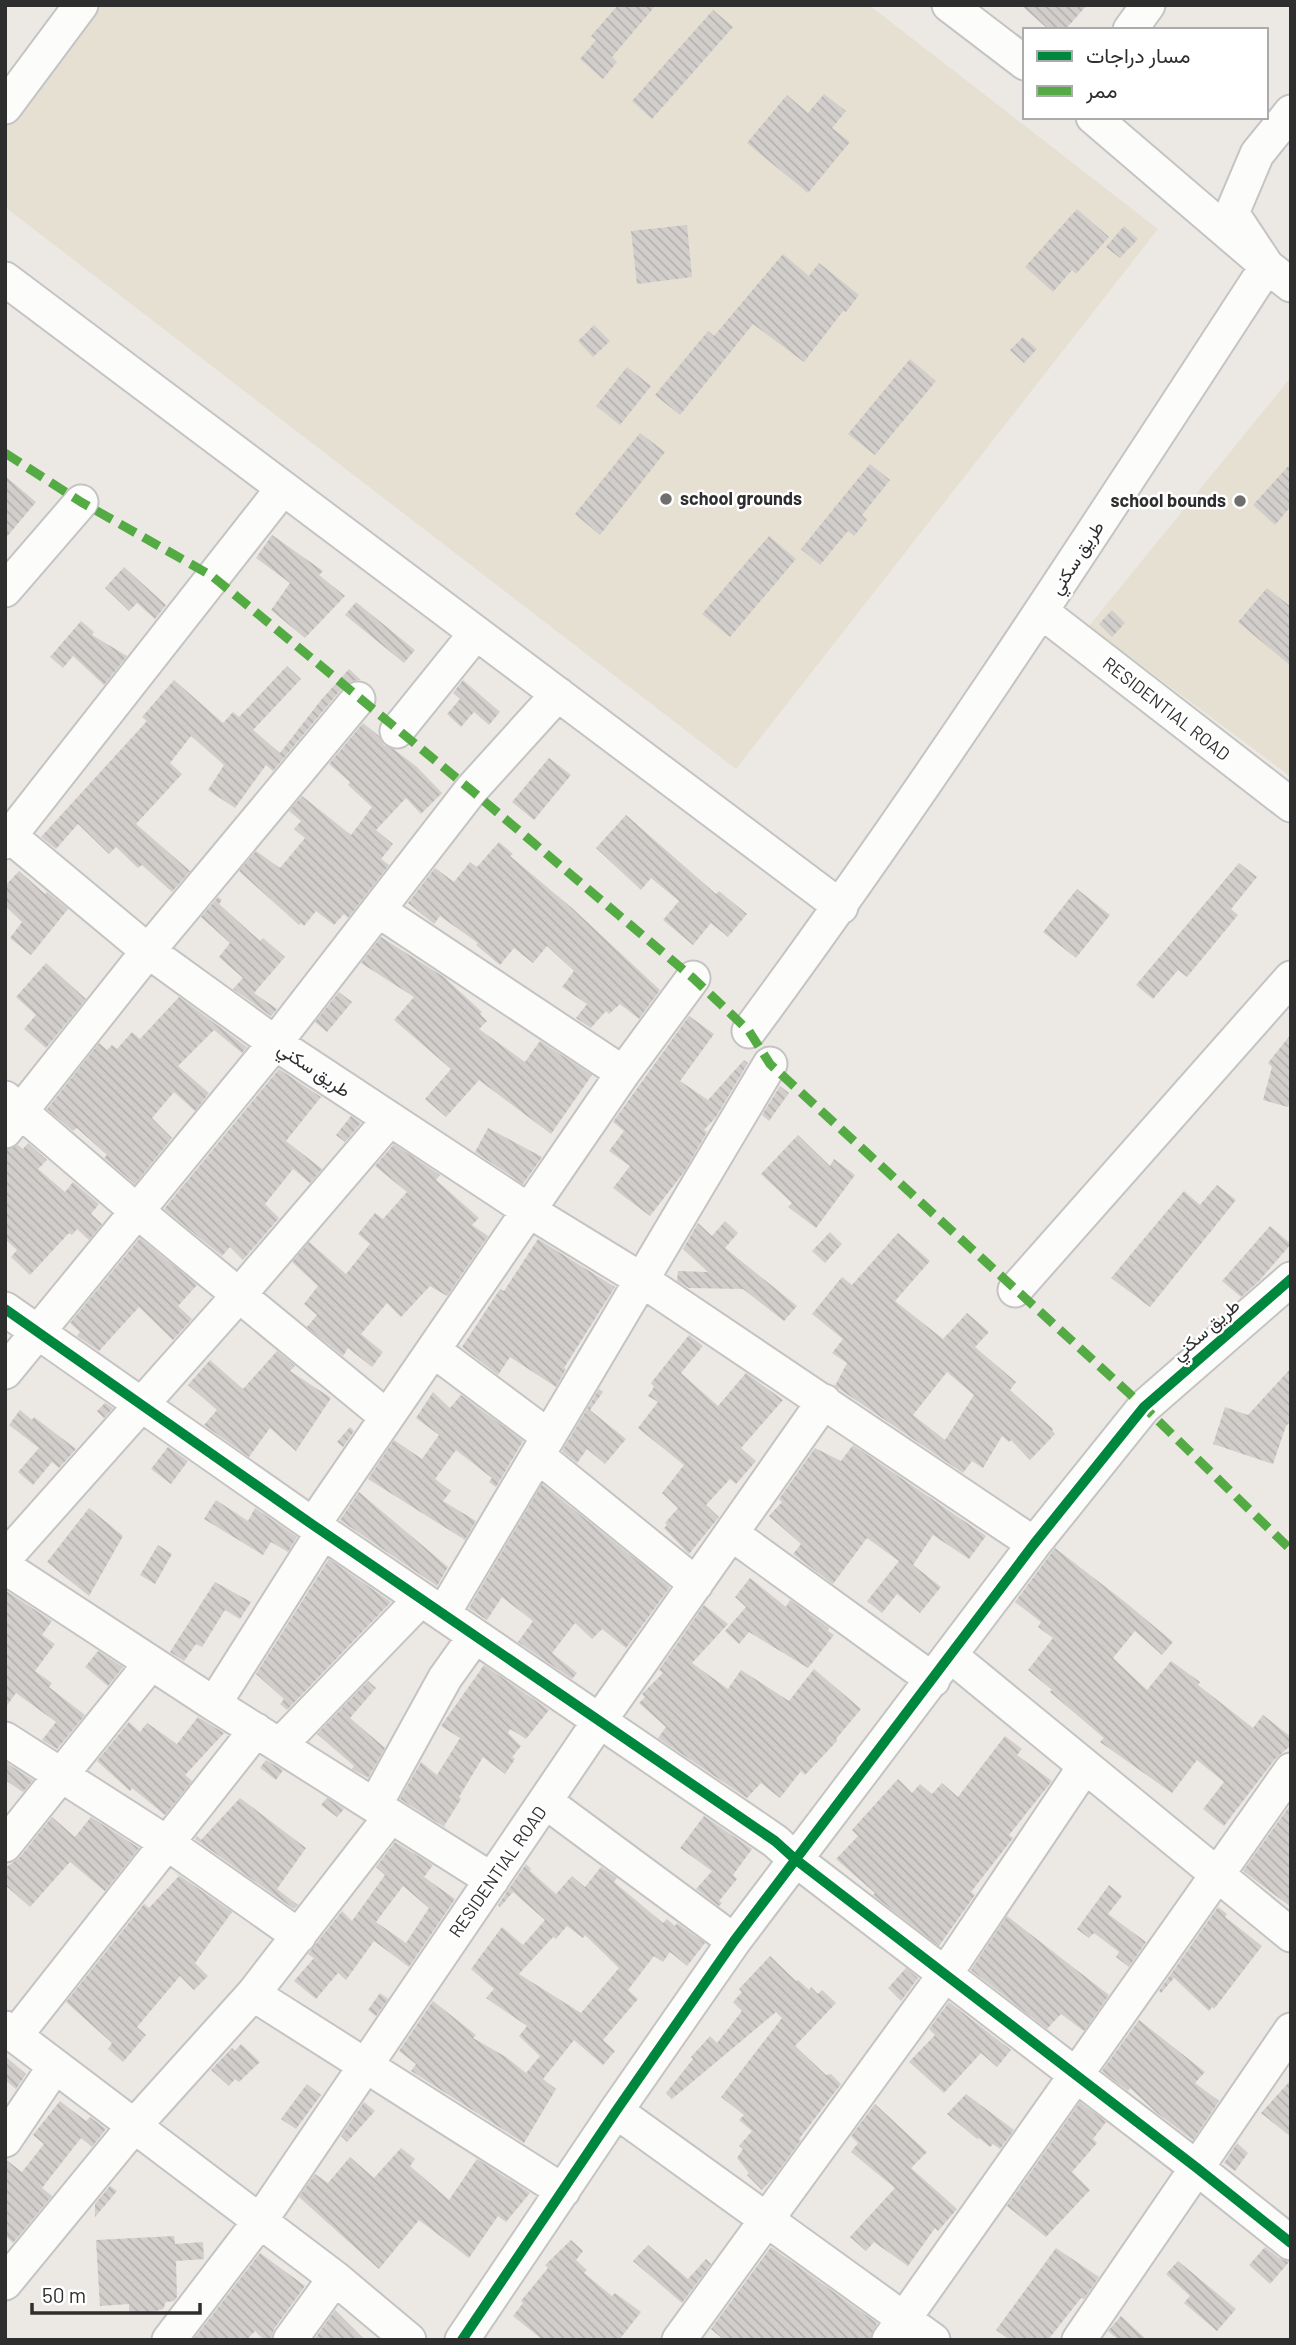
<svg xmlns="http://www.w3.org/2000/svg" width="1296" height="2345" viewBox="0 0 1296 2345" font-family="Barlow,Vazirmatn,sans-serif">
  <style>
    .education { fill: #e6e0d3 }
    .building { fill: url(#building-back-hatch); fill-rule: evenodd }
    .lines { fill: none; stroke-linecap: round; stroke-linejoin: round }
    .minor-casing { stroke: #c5c4c5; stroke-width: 37 }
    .minor { stroke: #fcfcfb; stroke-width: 33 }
    .quiet { stroke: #54ab44; stroke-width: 9; stroke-dasharray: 18 9; stroke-linecap: butt }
    .cycleway-casing { stroke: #fff; stroke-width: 15 }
    .cycleway { stroke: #00873e; stroke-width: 10 }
    .poi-dot { fill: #706f6e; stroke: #fff; stroke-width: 2.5 }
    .labels { text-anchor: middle; stroke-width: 5; stroke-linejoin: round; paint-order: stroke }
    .poi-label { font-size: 18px; font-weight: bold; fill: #2e2e2e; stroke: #fff; text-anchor: start }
    .street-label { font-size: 18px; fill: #2e2e2e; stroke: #fff }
  </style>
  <defs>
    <pattern id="building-back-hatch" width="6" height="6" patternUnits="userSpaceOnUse" patternTransform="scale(1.75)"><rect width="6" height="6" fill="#d1cecb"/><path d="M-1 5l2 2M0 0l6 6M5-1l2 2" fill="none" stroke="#b4b1af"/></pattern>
  </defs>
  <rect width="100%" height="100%" fill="#ece8e4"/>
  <path class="education" d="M98 5H869L1158 229 736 769 5 207V122Z
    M1291 377V777L1089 626Z"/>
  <path class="building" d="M618 5H656L612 57 617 62 603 79 580 59 596 40 591 36Z
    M1021 5H1087L1065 30H1049Z
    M713 10 733 27 652 119 632 101Z
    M824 94 846 111 832 128 850 142 808 193 747 143 787 95 808 113Z
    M1077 209 1109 237 1076 274 1072 270 1053 292 1025 267Z
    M687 225 692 277 637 284 631 231Z
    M1124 226 1138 239 1120 258 1106 247Z
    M783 254 809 276 819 263 859 295 846 312 843 311 804 362 753 324 680 415 655 395 708 331 714 336Z
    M594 325 610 341 593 357 578 341Z
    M1023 337 1037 349 1024 363 1010 350Z
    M910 359 936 381 875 455 848 434Z
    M627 367 651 386 620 425 596 406Z
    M640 433 665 452 600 535 575 514Z
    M1291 463V506L1275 525 1253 505Z
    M870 464 890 480 862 515 867 520 854 536 848 531 820 565 801 549Z
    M5 476 36 502 5 539Z
    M272 535 323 571 319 575 345 596 305 638 271 610 290 583 256 558Z
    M769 536 796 559 730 637 702 614Z
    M124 567 166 605 155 619 137 603 129 611 105 588Z
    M1267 588 1291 607V666L1238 622Z
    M356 602 415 650 404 663 345 615Z
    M1112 610 1125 623 1112 637 1099 624Z
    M81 621 94 632 92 635 127 656 104 685 73 656 63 668 50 657Z
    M287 666 301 679 253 730 280 753 321 700 349 669 361 680 352 681 343 687 273 771 266 765 235 808 208 790 224 765 191 736 170 763 182 774 136 824 190 871 172 892 142 865 138 868 116 847 109 854 78 824 56 849 41 837 147 721 142 717 174 680 223 723 233 712 239 717Z
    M463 680 500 712 489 725 474 712 461 727 447 714 460 699 453 693Z
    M363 723 379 736 384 745 395 750 417 767 442 793 421 814 406 798 376 830 393 844 381 859 389 865 348 918 344 914 334 925 316 911 304 926 301 923 299 925 239 871 256 851 280 868 305 838 294 829 301 821 289 811 302 796 351 835 372 807 348 785 350 782 329 764Z
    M549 758 571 775 534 820 512 802Z
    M626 815 716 894 719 891 747 914 728 937 711 923 693 945 663 920 679 901 651 878 641 890 596 848Z
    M499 842 513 854 510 856 572 908 660 990 639 1019 620 1004 609 1014 606 1011 591 1028 576 1018 587 1004 562 987 574 971 547 946 533 963 514 948 500 965 476 945 478 943 440 916 434 924 408 903 435 868 454 882 470 862 477 867Z
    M1239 863 1257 877 1231 909 1238 915 1187 977 1178 970 1153 999 1136 985Z
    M19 871 45 894 47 892 68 909 31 955 10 938 22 922 5 906V886Z
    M1077 889 1110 915 1076 958 1043 932Z
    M218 897 222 900 219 904 260 941 263 938 285 957 254 993 277 1009 271 1016 233 989 243 978 219 957 230 943 201 917Z
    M381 937 444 977 482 1012 480 1014 487 1021 479 1029 525 1062 540 1041 592 1075 551 1134 479 1080 446 1117 425 1099 451 1069 394 1020 414 997 361 963Z
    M46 963 86 999 46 1048 24 1029 36 1015 16 997Z
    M339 992 352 1002 327 1032 315 1022Z
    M179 997 247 1047 242 1053 214 1030 178 1066 209 1093 195 1111 174 1092 152 1118 172 1138 135 1184 104 1158 107 1155 77 1128 73 1131 47 1109 99 1043 107 1050 112 1045 117 1049 132 1032 140 1039Z
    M689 1016 714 1034 680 1081 708 1100 744 1060 748 1063 716 1117 704 1130 707 1132 684 1172 650 1216 613 1188 630 1166 609 1151 624 1131 613 1122Z
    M1291 1034V1098L1288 1107 1263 1100 1272 1067 1268 1063Z
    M279 1069 321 1097 286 1141 322 1169 310 1183 293 1169 265 1204 279 1218 243 1260 230 1247 222 1256 164 1209Z
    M780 1086 789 1093 769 1121 762 1115Z
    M351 1116 361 1123 345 1142 336 1135Z
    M488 1128 542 1157 523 1184 475 1152Z
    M798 1135 830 1166 834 1159 855 1175 816 1228 788 1207 792 1203 761 1174Z
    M28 1143 47 1160 38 1169 65 1192 73 1182 99 1204 91 1214 102 1224 89 1240 77 1229 72 1235 69 1233 30 1275 11 1257 17 1250 5 1239V1150L18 1145 23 1149Z
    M394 1144 440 1175 436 1180 479 1218 472 1225 488 1236 447 1296 430 1286 401 1317 387 1303 361 1334 383 1352 372 1367 348 1348 343 1356 307 1327 317 1315 304 1304 318 1286 292 1262 309 1242 346 1274 370 1244 358 1234 375 1213 383 1219 407 1192 375 1166Z
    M1217 1185 1236 1200 1150 1307 1111 1278 1184 1191 1200 1205Z
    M725 1221 738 1233 725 1248 797 1306 784 1321 743 1289 689 1288 677 1281 678 1271 708 1272 683 1249 698 1223 712 1236Z
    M1270 1226 1291 1244 1259 1281 1241 1297 1222 1281Z
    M830 1232 842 1244 825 1263 812 1251Z
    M898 1233 930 1261 895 1301 943 1339 967 1313 989 1332 975 1347 1016 1382 1010 1390 1053 1429 1052 1431 1055 1434 1030 1460 1011 1440 1009 1442 1002 1436 983 1468 972 1461 963 1473 835 1386 847 1363 832 1353 843 1339 812 1314 842 1277 852 1285ZM947 1372 974 1395 945 1440 913 1415Z
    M140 1238 197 1285 178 1306 192 1319 173 1340 139 1307 99 1351 77 1336 80 1332 70 1323Z
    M538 1239 615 1287 564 1368 566 1369 556 1387 510 1357 498 1375 462 1347 500 1289 504 1291Z
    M689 1335 703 1346 681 1373 718 1406 746 1373 783 1400 741 1448 756 1461 736 1484 730 1479 706 1505 719 1517 689 1554 664 1528 667 1525 665 1523 678 1508 662 1493 684 1465 638 1428 658 1402 648 1396 654 1387 651 1383Z
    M277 1351 295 1366 290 1371 331 1398 296 1451 270 1428 249 1457 204 1425 217 1410 188 1385 210 1360 243 1389Z
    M1291 1368V1421L1286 1426 1273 1464 1213 1444 1225 1407 1248 1415Z
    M599 1389 603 1392 590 1410 626 1439 605 1464 587 1449 577 1463 562 1451Z
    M433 1392 450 1408 461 1395 523 1441 496 1487 489 1482 492 1478 456 1450 435 1479 451 1491 443 1501 476 1521 465 1540 368 1479 394 1440 422 1459 439 1435 416 1418Z
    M105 1403 113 1408 104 1418 97 1411Z
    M20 1410 32 1420 34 1417 76 1449 59 1468 52 1462 33 1485 18 1472 39 1448 9 1425Z
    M350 1427 354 1431 343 1447 337 1442Z
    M853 1445 986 1536 969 1559 933 1535 913 1565 941 1587 920 1613 897 1594 882 1613 867 1601 899 1561 867 1538 833 1584 793 1554 801 1544 769 1516 782 1502 779 1499 815 1448 841 1461Z
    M168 1447 188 1461 171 1484 151 1469Z
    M542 1484 670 1587 626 1648 602 1629 592 1639 575 1623 552 1653 577 1673 572 1679 518 1642 533 1621 502 1597 487 1620 469 1608Z
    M359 1492 448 1567 437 1586 340 1520Z
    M216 1500 248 1521 255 1508 297 1537 288 1552 271 1542 263 1555 204 1519Z
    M89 1508 123 1536 89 1596 47 1562Z
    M158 1545 172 1554 155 1584 140 1575Z
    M1055 1548 1125 1602 1173 1642 1162 1655 1135 1631 1113 1658 1147 1690 1171 1661 1200 1682 1198 1685 1253 1728 1263 1715 1291 1737V1745L1275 1759 1224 1826 1203 1809 1224 1782 1197 1760 1172 1793 1100 1742 1104 1738 1050 1692 1052 1690 1028 1670 1053 1638 1038 1627 1041 1622 1015 1602Z
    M329 1559 391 1602 287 1710 280 1704 284 1699 256 1674Z
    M750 1578 786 1607 790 1600 829 1628 828 1631 834 1635 808 1668 749 1632 739 1644 725 1631 746 1607 735 1597Z
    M215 1582 251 1602 240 1619 225 1610 202 1647 196 1644 184 1661 170 1652Z
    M5 1590 52 1621 42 1635 55 1644 35 1671 52 1683 49 1687 85 1715 57 1749 42 1740 56 1722 16 1693 5 1708Z
    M704 1605 728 1624 692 1663 728 1689 741 1670 789 1701 814 1669 861 1709 836 1739 837 1741 805 1775 801 1771 780 1798 761 1783 747 1798 658 1738 666 1727 639 1703 645 1697 642 1694 663 1673 659 1670Z
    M98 1651 123 1667 108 1686 85 1667Z
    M484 1665 549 1710 526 1739 510 1729 508 1733 521 1746 512 1757 515 1759 505 1774 483 1757 459 1797 461 1799 444 1826 446 1828 400 1799 421 1762 437 1775 460 1738 441 1726Z
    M368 1681 376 1688 350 1718 385 1748 368 1778 352 1769 354 1766 317 1734Z
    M198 1717 224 1733 185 1775 192 1781 165 1815 132 1788 130 1791 97 1761 129 1722 140 1732 147 1723 177 1744Z
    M1005 1736 1022 1749 1017 1755 1052 1781 1009 1835 1013 1838 971 1892 975 1895 939 1946 873 1895 875 1893 836 1859 858 1836 852 1830 898 1779 912 1793 920 1784 932 1794 942 1783 958 1797Z
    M266 1760 283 1770 276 1780 260 1768Z
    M5 1762 33 1780 23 1792 5 1780Z
    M240 1798 306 1848 277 1889 298 1905 294 1909 195 1839 197 1836 201 1840Z
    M327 1798 344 1809 337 1817 321 1805Z
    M1291 1804V1907L1243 1871Z
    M704 1816 752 1849 733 1875 737 1879 719 1901 722 1903 719 1906 696 1889 712 1871 680 1848Z
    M52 1817 75 1837 91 1817 139 1848 105 1891 70 1862 30 1907 5 1885V1868L20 1857Z
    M395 1842 433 1865 424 1877 455 1899 409 1967 374 1941 346 1980 338 1973 316 1999 294 1981 314 1958 308 1954 342 1911 352 1921 385 1875 376 1867ZM403 1886 429 1908 406 1943 376 1922Z
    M526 1864 531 1869 530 1871 556 1894 572 1876 585 1887 601 1867 617 1878 614 1882 663 1923 667 1919 675 1926 677 1923 705 1943 687 1966 670 1952 663 1962 654 1956 628 1990 638 1999 603 2040 615 2051 603 2065 574 2040 543 2079 556 2089 524 2143 411 2071 416 2064 399 2051 433 2001 476 2035 473 2038 506 2057 526 2073 540 2056 519 2036 527 2026 486 1998 494 1989 471 1969 502 1927 523 1945 545 1920 513 1892 500 1907 498 1905ZM567 1926 583 1938 585 1935 619 1968 581 2013 519 1974 553 1937 556 1939Z
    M173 1871 232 1912 195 1963 208 1976 194 1990 180 1976 137 2027 146 2035 123 2062 108 2049 112 2043 66 2002 144 1904 149 1908 179 1876Z
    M1109 1885 1122 1896 1108 1914 1146 1942 1129 1967 1116 1957 1119 1952 1094 1933 1089 1938 1077 1929Z
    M1218 1907 1227 1914 1225 1917 1262 1946 1214 2009 1212 2007 1209 2011 1174 1978 1161 1993 1159 1991Z
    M1007 1916 1109 1995 1084 2031 1061 2014 1047 2029 971 1970Z
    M770 1956 796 1981 798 1980 809 1990 811 1987 818 1994 822 1990 836 2003 795 2046 826 2075 831 2074 841 2084 799 2139 801 2140 774 2177 762 2190 747 2175 749 2173 737 2158 743 2149 739 2146 752 2131 739 2120 744 2115 721 2097 782 2018 776 2012 672 2099 666 2093 693 2059 691 2057 710 2036 717 2043 742 2011 733 2002 742 1992 739 1989Z
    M906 1968 918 1978 901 2001 888 1988Z
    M380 1993 388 1999 376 2016 368 2010Z
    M949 2002 1011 2050 997 2067 981 2053 944 2093 909 2062 935 2035 929 2029Z
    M1139 2020 1205 2072 1195 2083 1219 2101 1193 2140 1157 2113 1130 2088 1128 2091 1102 2071Z
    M241 2044 260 2062 239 2082 235 2079 229 2086 211 2070 232 2048 235 2051Z
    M5 2056 26 2074 16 2089 5 2080Z
    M1291 2080V2137L1261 2113Z
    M307 2084 321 2095 296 2129 281 2119Z
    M966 2094 1014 2130 1000 2149 993 2144 990 2147 979 2138 977 2139 947 2114Z
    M60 2101 86 2121 90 2117 106 2129 92 2147 81 2138 42 2188 52 2196 13 2243 5 2235V2159L22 2172 44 2144 33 2135Z
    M364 2102 375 2111 347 2142 341 2136Z
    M1080 2102 1106 2122 1093 2139 1097 2143 1072 2172 1090 2190 1046 2237 1007 2206Z
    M875 2104 927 2152 911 2168 957 2209 938 2231 935 2228 908 2266 874 2242 866 2251 850 2237 895 2188 851 2152 858 2143 851 2136Z
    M1237 2143 1248 2153 1235 2171 1224 2163Z
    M401 2148 415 2159 410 2166 449 2200 477 2159 530 2193 506 2222 498 2216 469 2258 419 2220 379 2269 299 2197 315 2174 328 2183 350 2157 374 2178Z
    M110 2186 117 2191 95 2217V2204Z
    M174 2236 175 2244 203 2242 204 2259 176 2261 177 2297 174 2301 166 2302 163 2309 149 2313 129 2314V2304L100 2306 96 2240Z
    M571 2240 583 2251 576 2260 587 2270 584 2273 612 2296 615 2293 641 2312 619 2340H543L513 2316 523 2303 521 2301 548 2268 545 2265Z
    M648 2245 688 2279 706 2259 711 2264 682 2303 633 2261Z
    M771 2247 877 2323 870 2340H724L711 2329Z
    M1265 2247 1279 2258 1289 2262 1270 2284 1249 2265Z
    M1056 2248 1099 2277 1084 2299 1081 2298 1048 2340H1010L996 2330Z
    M260 2253 305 2286 274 2329 271 2340H264L255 2331 247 2340H193Z
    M1178 2261 1236 2309 1217 2331 1184 2303 1190 2296 1166 2274Z
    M335 2310 365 2340H314Z
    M1121 2316 1147 2340H1119L1108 2331Z"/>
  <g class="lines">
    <defs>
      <path id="minor" d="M949 5 1025 63
        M1130 30 1148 5
        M5 107 81 5
        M1291 112 1257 154 1232 213 1267 266 1291 285
        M5 279 841 907
        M5 590 81 502
        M1042 612 1291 805
        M397 731 476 633
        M5 832 148 951 275 1043 528 1210 642 1280 1034 1544
        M5 842 283 488
        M378 910 623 1073
        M749 1031C932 783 1099 524 1267 266L1093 117
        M5 1098 138 1212 387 1417
        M5 1131 148 951 358 699
        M1015 1290 1291 978
        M5 1309 313 1525 775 1841 795 1859 1197 2168 1291 2243
        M433 1350 548 1436
        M5 1372 275 1043 471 790 558 694
        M538 1456 696 1584
        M313 1525 623 1073 693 978
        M732 1534 933 1680
        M5 1558 239 1295 389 1120
        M5 1567 214 1704 492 1880
        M443 1614 770 1064
        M951 1656 1291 1935
        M214 1704 323 1532
        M5 1739 167 1843 299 1936
        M280 1745 421 1599
        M546 1802 734 1941
        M375 1805 445 1678 475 1636
        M5 1845 151 1663
        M253 1994 563 2191
        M5 2028 335 2278 409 2340
        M15 2036 256 1730
        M616 2111 933 2340
        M5 2140 55 2066
        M5 2283 134 2126 253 1994 391 1816
        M169 2340 260 2221 600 1720 824 1401
        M290 2340 335 2278
        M462 2340 616 2111 734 1941 1034 1544 1144 1407 1291 1279
        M679 2340 946 1973 1085 1766
        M889 2340 1291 1770
        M1079 2340 1291 2030"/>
    </defs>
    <use href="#minor" class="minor-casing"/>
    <use href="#minor" class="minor"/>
    <path class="quiet" d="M5 453 81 502 212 576 471 790 693 978 749 1031 770 1064 1144 1407 1291 1550"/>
    <defs>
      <path id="cycleway" d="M5 1309 313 1525 775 1841 795 1859 1197 2168 1291 2243
        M462 2340 616 2111 734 1941 1034 1544 1144 1407 1291 1279"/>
    </defs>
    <use href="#cycleway" class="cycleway-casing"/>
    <use href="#cycleway" class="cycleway"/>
  </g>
  <g class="poi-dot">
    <circle cx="666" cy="499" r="7"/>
    <circle cx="1240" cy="501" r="7"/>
  </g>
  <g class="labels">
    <g class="poi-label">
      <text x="680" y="505">school grounds</text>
      <text x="1226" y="507" text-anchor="end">school bounds</text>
    </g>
    <g class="street-label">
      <text transform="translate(1077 558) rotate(-57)" y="6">طريق سكني</text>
      <text transform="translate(1166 709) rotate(38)" y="6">RESIDENTIAL ROAD</text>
      <text transform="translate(314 1070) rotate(34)" y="6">طريق سكني</text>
      <text transform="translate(1206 1330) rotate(-41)" y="6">طريق سكني</text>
      <text transform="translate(498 1872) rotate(-55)" y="6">RESIDENTIAL ROAD</text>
    </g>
  </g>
  <rect width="1296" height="2345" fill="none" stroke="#2e2e2e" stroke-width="14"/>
  <rect x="1023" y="28" width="245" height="91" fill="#ffffff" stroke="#ababab" stroke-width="2"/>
  <rect x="1037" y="51" width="35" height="10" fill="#00873e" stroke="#ababab" stroke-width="2"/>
  <text x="1086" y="63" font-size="21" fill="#2e2e2e">مسار دراجات</text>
  <rect x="1037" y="86" width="35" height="10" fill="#54ab44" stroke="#ababab" stroke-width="2"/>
  <text x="1086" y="98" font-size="21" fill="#2e2e2e">ممر</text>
  <path d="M32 2303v10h168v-10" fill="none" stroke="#2e2e2e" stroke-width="3.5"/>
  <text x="42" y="2303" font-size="21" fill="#2e2e2e" stroke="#ffffff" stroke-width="5" paint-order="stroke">50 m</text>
</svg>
